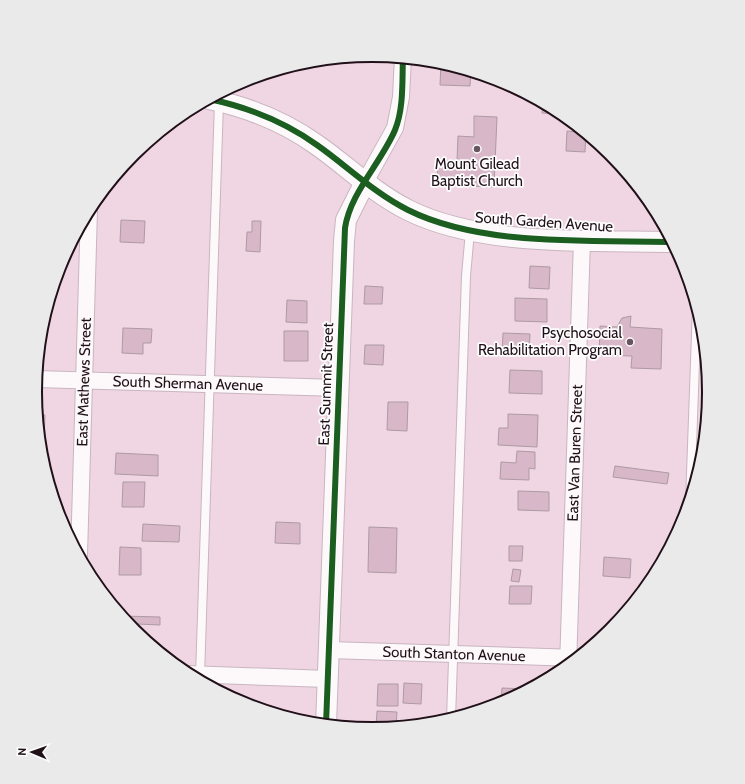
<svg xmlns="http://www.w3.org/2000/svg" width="745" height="784" viewBox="0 0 745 784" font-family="Cabin,sans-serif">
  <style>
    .building { fill: #d8b7c9; stroke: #ad9aa3 }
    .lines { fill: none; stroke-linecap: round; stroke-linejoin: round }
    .service-casing { stroke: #c8b5bf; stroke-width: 10 }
    .minor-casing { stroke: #c8b5bf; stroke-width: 18 }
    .tertiary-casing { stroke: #c8b5bf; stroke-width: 22 }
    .service { stroke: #fdf9fb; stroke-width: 8 }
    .minor { stroke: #fdf9fb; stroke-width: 16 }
    .tertiary { stroke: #fdf9fb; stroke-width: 20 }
    .cycleway-casing { stroke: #fdfdfd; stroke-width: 8 }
    .cycleway { stroke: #1b5e20; stroke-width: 6 }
    .poi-dot { fill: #69555f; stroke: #fdfdfd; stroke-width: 1.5 }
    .labels { text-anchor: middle; stroke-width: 3.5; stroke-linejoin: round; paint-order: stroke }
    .poi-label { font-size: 15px; fill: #201018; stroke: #fdfdfd }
    .street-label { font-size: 15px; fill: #201018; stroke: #fdfdfd }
    .rim { fill: none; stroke: #201018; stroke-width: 2 }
  </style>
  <rect width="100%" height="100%" fill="#f0d6e3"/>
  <path class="building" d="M441 62 471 71 470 86 440 85Z
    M543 103 545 104 563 114 542 113Z
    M474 116 497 117 494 187 437 185 438 160 457 161 458 136 474 137Z
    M567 131 586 133 585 152 566 151Z
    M121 220 145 221 144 243 120 242Z
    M252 221H261L260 252 246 251 247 232H252Z
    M530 266 550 267 549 289 529 288Z
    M365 286 383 287 382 304H364Z
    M515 298 547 299V322L515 321Z
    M287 300 307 301V323L286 322Z
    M631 316 630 327 662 329 661 369 631 368 632 356 599 355 600 326 617 327 622 318Z
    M42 325H46L45 347 39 346Z
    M123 328 152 329 151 343H143V354L122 353Z
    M284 331H308V361H284Z
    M503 333 530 334 529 355 502 354Z
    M365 345H384L383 365 364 364Z
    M510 370 542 371V394L509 393Z
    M388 402H408L407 431 387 430Z
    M508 414 538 415 537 447 498 445 499 428H508Z
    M37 415H45L44 438H40Z
    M517 451 535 452V469L529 468V480L500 479 501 462 516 463Z
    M116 453 158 455V476L115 474Z
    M615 466 669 473 667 484 613 477Z
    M123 482H145L144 507H122Z
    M518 491 549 492V511L518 510Z
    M276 522 300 523V544L275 543Z
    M143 524 180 526 179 542 142 541Z
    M369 527 397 528 396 573 368 572Z
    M509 546H523L522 561H509Z
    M120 547 141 548V575H119Z
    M604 557 631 559 630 578 603 576Z
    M513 569 521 570 519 582 511 581Z
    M510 586H532L531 604H509Z
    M122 616 160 617V625L137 624 136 633Z
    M404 683 422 684 421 704 403 703Z
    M378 684H398V706H377Z
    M502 688 526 689V691L501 704Z
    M377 711 397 712 396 727 376 729Z
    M269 712H284V716Z"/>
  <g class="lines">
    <defs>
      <path id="service" d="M690 502 697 306
        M200 676 219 102
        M451 719 466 276 470 231"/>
      <g id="minor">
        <path d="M365 182 395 128 401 97 403 57"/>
        <path id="s1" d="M36 379 339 388"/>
        <path id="s2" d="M79 555 89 210"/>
        <path id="s3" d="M329 650 578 658"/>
        <path id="s4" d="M568 666 582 240"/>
        <path d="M187 674 328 679"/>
      </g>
      <path id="tertiary" d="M209 99C247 107 285 122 317 145 347 166 374 193 408 210 482 247 591 240 673 242
        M326 725 344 241 346 220 365 182"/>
    </defs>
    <use href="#service" class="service-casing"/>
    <use href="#minor" class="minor-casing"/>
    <use href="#tertiary" class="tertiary-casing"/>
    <use href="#service" class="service"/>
    <use href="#minor" class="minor"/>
    <use href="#tertiary" class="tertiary"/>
    <defs>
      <path id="cycleway" d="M209 99C247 107 285 122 317 145 347 166 374 193 408 210 482 247 591 240 673 242
        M326 725 345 228C350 193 381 163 395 130 404 108 402 81 403 57"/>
    </defs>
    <use href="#cycleway" class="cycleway-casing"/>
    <use href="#cycleway" class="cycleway"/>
  </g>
  <g class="poi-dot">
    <circle cx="477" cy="149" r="4"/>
    <circle cx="630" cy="342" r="4"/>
  </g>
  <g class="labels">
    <g class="poi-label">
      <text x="477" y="169">Mount Gilead<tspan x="477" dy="17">Baptist Church</tspan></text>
      <text x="622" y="338" text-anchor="end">Psychosocial<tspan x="622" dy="17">Rehabilitation Program</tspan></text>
    </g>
    <g class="street-label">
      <text transform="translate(544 222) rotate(4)" y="5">South Garden Avenue</text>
      <text dy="5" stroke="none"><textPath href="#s2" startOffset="173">East Mathews Street</textPath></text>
      <text dy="5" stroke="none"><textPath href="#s1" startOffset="152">South Sherman Avenue</textPath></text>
      <text transform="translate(326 384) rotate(-88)" y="5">East Summit Street</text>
      <text dy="5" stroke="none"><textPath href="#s4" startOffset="213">East Van Buren Street</textPath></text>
      <text dy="5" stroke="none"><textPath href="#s3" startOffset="125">South Stanton Avenue</textPath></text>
    </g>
  </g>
  <path d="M0 0H745V784H0ZM42 392a330 330 0 1 1 660 0a330 330 0 1 1-660 0Z" fill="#ebeaeb" fill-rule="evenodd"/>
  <path class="rim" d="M42 392a330 330 0 1 1 660 0a330 330 0 1 1-660 0Z"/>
  <g transform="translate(32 752) rotate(272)" stroke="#fdfdfd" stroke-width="3" paint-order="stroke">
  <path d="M0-3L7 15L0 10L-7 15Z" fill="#201018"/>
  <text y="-6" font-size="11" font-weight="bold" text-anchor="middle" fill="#201018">N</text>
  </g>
</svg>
